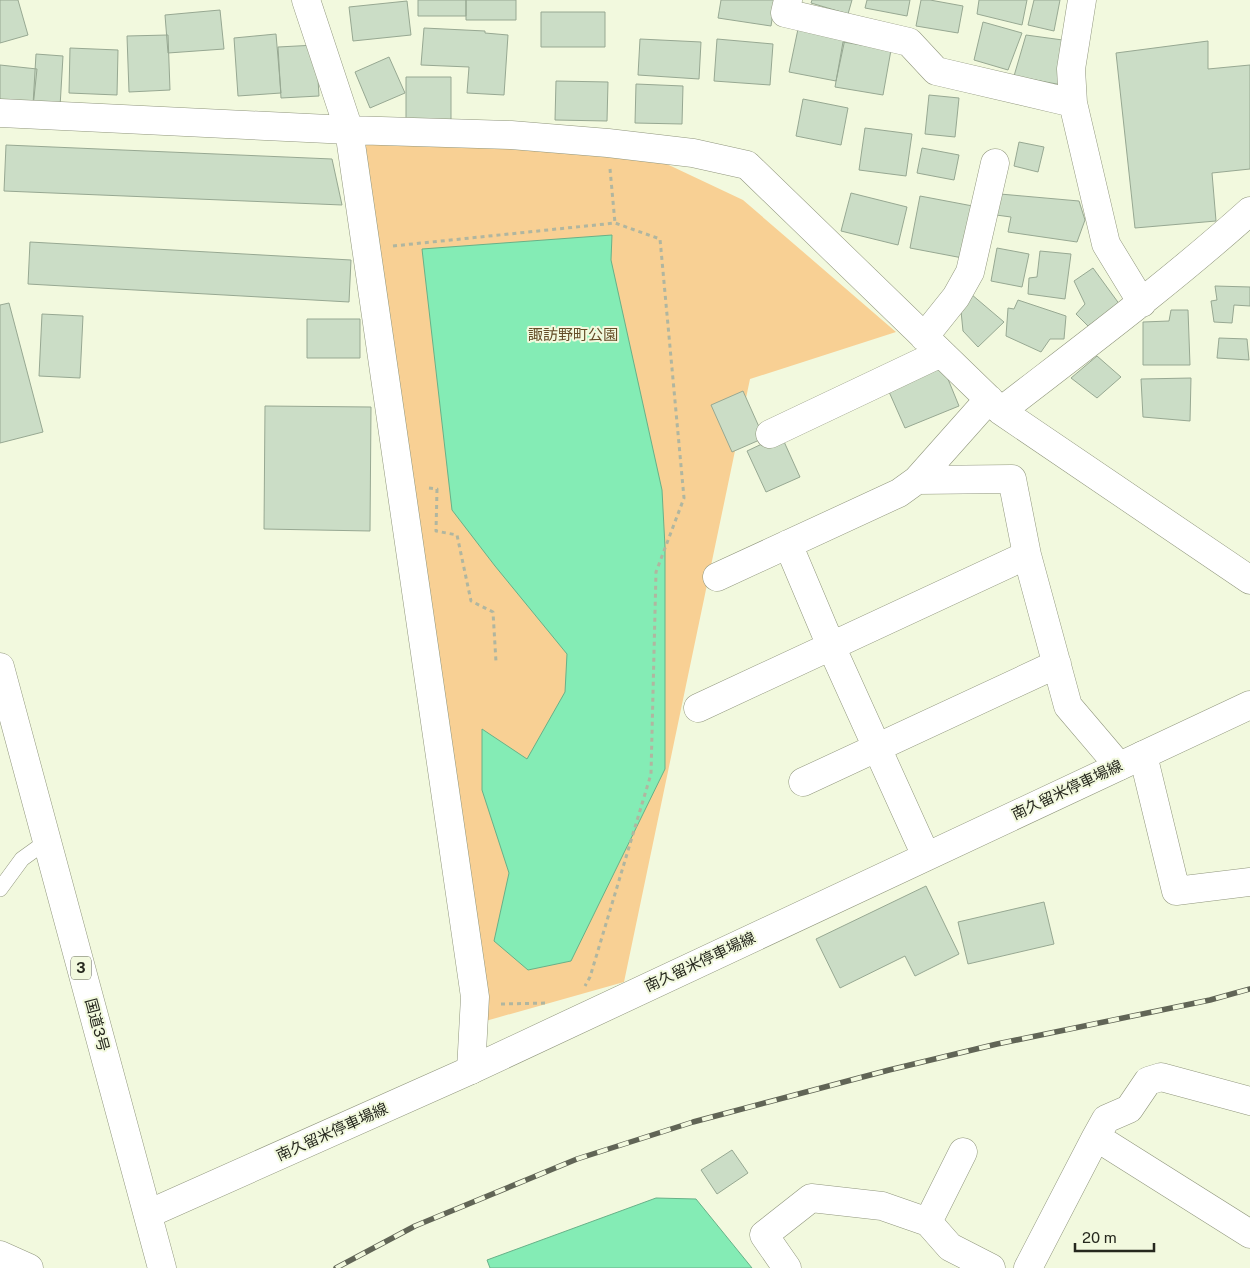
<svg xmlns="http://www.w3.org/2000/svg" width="1250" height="1268" viewBox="0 0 1250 1268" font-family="'Public Sans','Noto Sans JP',sans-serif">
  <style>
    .green { fill: #f8d094 }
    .water { fill: #84ecb5; stroke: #68b188 }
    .building { fill: #cbddc6; stroke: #97a892 }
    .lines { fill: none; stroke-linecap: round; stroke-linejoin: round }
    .service-casing { stroke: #90967d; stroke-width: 16 }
    .minor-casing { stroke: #90967d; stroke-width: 29 }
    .secondary-casing { stroke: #90967d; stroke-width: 29 }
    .trunk-casing { stroke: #90967d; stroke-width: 29 }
    .path { stroke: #b0b6a0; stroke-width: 3; stroke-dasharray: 4 4; stroke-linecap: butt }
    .service { stroke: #fff; stroke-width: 15 }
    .minor { stroke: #fff; stroke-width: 28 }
    .secondary { stroke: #fff; stroke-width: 28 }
    .trunk { stroke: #fff; stroke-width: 28 }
    .rail-casing { stroke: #616556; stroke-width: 5.5 }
    .rail { stroke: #f2f9de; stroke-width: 4; stroke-dasharray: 11; stroke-linecap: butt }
    .labels { text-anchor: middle; stroke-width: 4; stroke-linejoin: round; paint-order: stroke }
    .shield { fill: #f2f9de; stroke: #636758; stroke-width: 1 }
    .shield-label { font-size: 14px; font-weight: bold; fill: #26281e }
    .park-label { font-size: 15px; fill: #644d27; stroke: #f2f9de }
    .street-label { font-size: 15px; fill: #26281e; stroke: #f2f9de }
  </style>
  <rect width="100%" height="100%" fill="#f2f9de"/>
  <path class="green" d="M363 130 654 158 743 200 896 332 750 379 624 982 482 1022Z"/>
  <path class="water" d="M612 235 611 260 662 490 665 547V769L571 961 528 970 494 941 509 873 482 790V729L527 759 565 692 567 654 495 566 452 510 422 249Z
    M656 1198 696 1199 752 1268H490L487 1260Z"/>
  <path class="building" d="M0 0H18L28 35 0 43Z
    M418 0H466V16H418Z
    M466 0H516V20H466Z
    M721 0H775L771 26 718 18Z
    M812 0H852L848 14 811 3Z
    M867 0H910L907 16 865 8Z
    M921 0H930L963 6 958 33 916 26Z
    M979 0H1027L1022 25 977 14Z
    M1034 0H1060L1054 31 1028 25Z
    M407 1 411 35 353 41 349 7Z
    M220 10 224 49 168 53 165 15Z
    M541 12H605V47H541Z
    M983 22 1022 33 1008 70 974 60Z
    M424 28 485 31V33L508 35 504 95 467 93 469 67 421 65Z
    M798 29 845 39 836 81 789 72Z
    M276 34 281 93 238 96 234 38Z
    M168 35 170 90 129 92 127 36Z
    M1026 35 1070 41 1062 85 1014 76Z
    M640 39 701 42 699 79 638 75Z
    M717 39 773 44 770 85 714 81Z
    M1208 41V69L1250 65V169L1212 173 1216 221 1135 228 1116 53Z
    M843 42 891 50 883 95 835 87Z
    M316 45 319 96 281 98 278 47Z
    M70 48 118 50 117 95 69 93Z
    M36 54 63 56 60 107 33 105Z
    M389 57 405 93 370 108 355 72Z
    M0 65 37 69 33 107 0 103Z
    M406 77H451V122H406Z
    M556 81 608 82 607 121 555 120Z
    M636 84 683 86 682 124 635 123Z
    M929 95 959 98 955 137 925 134Z
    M803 99 848 108 841 145 796 136Z
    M865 128 912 134 906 176 859 170Z
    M1019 142 1044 147 1038 172 1014 166Z
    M6 145 332 159 342 205 4 191Z
    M922 148 959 155 954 180 917 173Z
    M851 193 907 207 898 245 841 231Z
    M1000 194 1079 201 1085 220 1077 242 1008 232 1011 217 996 215Z
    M920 196 978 207 968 259 910 248Z
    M30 242 351 260 349 302 28 284Z
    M997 248 1029 254 1022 287 991 281Z
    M1040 251 1071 254 1065 299 1028 294 1029 278 1037 277Z
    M1093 268 1120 305 1088 326 1076 314 1085 304 1074 281Z
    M1215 286 1250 287V306L1234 305 1232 323 1214 322 1211 301 1217 300Z
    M971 294 1004 322 978 347 963 331 961 311Z
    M1018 300 1066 316 1064 339H1050L1041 352 1006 336 1008 308 1014 309Z
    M9 303 43 432 0 443V305Z
    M1171 310H1188L1190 365H1143V322L1169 321Z
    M42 314 83 316 80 378 39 376Z
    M307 319H360V358H307Z
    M1219 338 1247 339 1249 360 1217 358Z
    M1097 356 1121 377 1097 398 1071 378Z
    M941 362 959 406 905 428 886 385Z
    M1191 378 1190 421 1143 417 1141 379Z
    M743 391 764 438 732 452 711 405Z
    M265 406 371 407 370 531 264 529Z
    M781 435 800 477 766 492 747 451Z
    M926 886 959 954 915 976 905 956 840 988 816 939Z
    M1044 902 1054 944 968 964 958 922Z
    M732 1150 748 1173 717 1194 701 1170Z"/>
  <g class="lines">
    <defs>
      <path id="service" d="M0 889 22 859 47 841"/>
      <path id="minor" d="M306 0 349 130 475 997 471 1070
        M788 0 785 13 909 42 936 71 1073 103
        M1082 0 1071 69 1073 103 1106 244 1142 303
        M0 113 349 130 511 135 608 143 693 153 747 165 1001 411 1250 580
        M924 337 956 297 970 272 995 163
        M1001 411C1085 346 1171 282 1250 211
        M770 434 941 353
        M917 480 1012 479 1027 555 1068 706 1119 766
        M788 544 831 646 926 856
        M717 577 899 493 917 480 989 399
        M698 708 1027 555
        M1143 755 1176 891 1250 882
        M803 782 1057 664
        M1096 1137 1106 1119 1129 1109 1148 1081 1161 1077 1250 1101
        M928 1222 963 1152
        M787 1268 764 1235 811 1198 882 1206 928 1222 950 1247 991 1268
        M1028 1268 1096 1137 1250 1234"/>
      <path id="secondary" d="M148 1214 471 1070 1250 705
        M0 1255 29 1268"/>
      <path id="trunk" d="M0 667 162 1268"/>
    </defs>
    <use href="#service" class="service-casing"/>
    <use href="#minor" class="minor-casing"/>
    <use href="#secondary" class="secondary-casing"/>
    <use href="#trunk" class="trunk-casing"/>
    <path class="path" d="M610 169 615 223
      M393 246 615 223 660 239 684 498 656 572 651 774 590 977 585 986
      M429 488 437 489 436 531 457 535 471 601 493 612 496 662
      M501 1004 547 1003"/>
    <use href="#service" class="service"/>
    <use href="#minor" class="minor"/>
    <use href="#secondary" class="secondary"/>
    <use href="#trunk" class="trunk"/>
    <defs>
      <path id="rail" d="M336 1268 415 1226 577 1159 693 1122 889 1070 997 1044 1210 1000 1250 989"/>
    </defs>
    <use href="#rail" class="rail-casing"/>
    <use href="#rail" class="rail"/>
  </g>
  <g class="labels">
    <rect class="shield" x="71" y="956.5" width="20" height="23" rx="4"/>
    <g class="shield-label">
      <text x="81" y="973">3</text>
    </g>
    <g class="park-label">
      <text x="573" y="340">諏訪野町公園</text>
    </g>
    <g class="street-label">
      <text transform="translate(1067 790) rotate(-25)" y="5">南久留米停車場線</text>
      <text transform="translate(700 962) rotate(-25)" y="5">南久留米停車場線</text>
      <text transform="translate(97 1025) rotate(75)" y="5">国道3号</text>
      <text transform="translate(332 1132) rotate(-24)" y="5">南久留米停車場線</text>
    </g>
  </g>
  <path d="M1075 1243v8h79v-8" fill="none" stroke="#26281e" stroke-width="2.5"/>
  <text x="1082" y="1243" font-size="15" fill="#26281e" stroke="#f2f9de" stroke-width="4" paint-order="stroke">20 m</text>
</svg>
